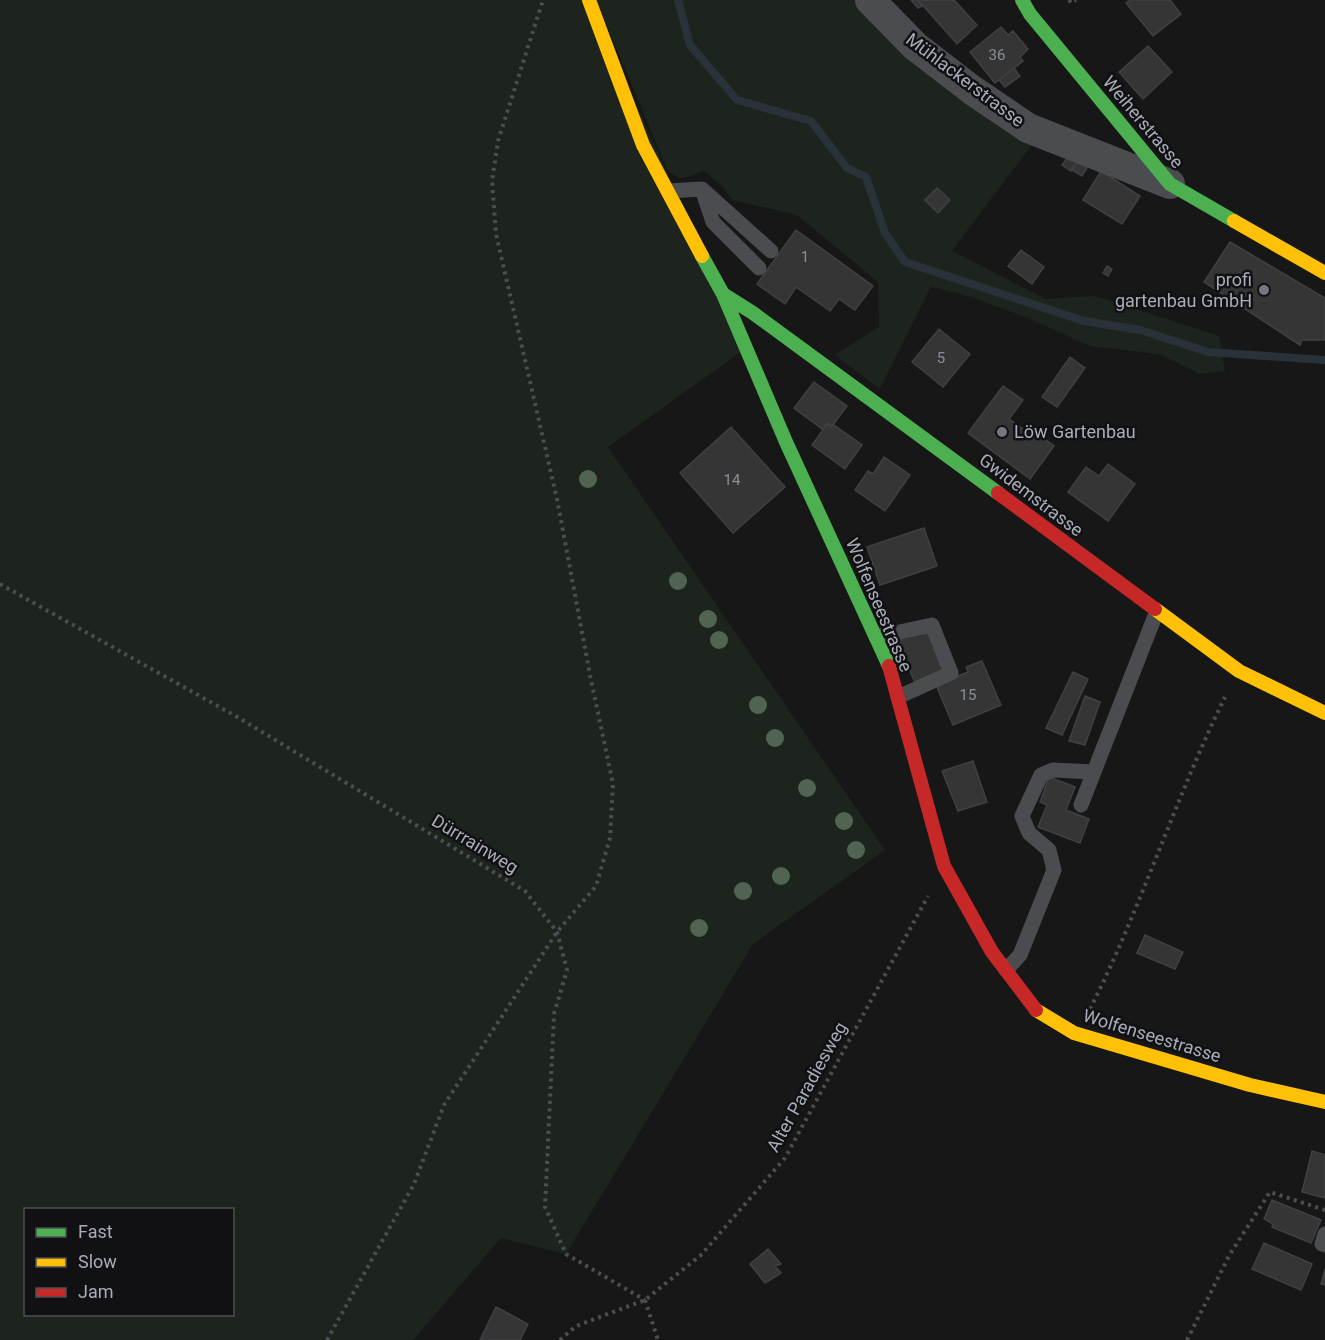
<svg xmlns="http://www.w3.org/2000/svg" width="1325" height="1340" viewBox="0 0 1325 1340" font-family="Roboto,sans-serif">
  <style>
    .green { fill: #1d241e; fill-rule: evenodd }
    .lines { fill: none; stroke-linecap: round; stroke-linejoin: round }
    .stream { stroke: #2a3239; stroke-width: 8 }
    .building { fill: #353536; stroke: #3f4043; stroke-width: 1.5 }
    .path { stroke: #4d4e52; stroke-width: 4; stroke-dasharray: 3 4.5; stroke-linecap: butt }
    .lane { stroke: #4b4c50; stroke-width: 15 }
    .street { stroke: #4b4c50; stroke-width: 30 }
    .fast { stroke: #4caf50; stroke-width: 14 }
    .slow { stroke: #ffc107; stroke-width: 14 }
    .jam { stroke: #c62828; stroke-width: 14 }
    .tree { fill: #506451 }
    .poi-dot { fill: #757880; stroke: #111113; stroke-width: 2 }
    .labels { text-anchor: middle; stroke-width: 5; stroke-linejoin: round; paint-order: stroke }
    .number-label { font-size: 15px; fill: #8b8f98 }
    .street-label { font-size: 18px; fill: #a8adb8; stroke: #111113 }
    .poi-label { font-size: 18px; fill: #a8adb8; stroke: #111113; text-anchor: end }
  </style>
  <rect width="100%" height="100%" fill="#171717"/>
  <path class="green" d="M0 0H589L746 348 608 447 885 850 753 944 566 1254 501 1238 413 1340H0ZM26 1210H232V1314H26Z
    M596 0H860L1021 132 1031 146 952 251 1046 299 1095 296 1219 336 1225 371 1200 374 1159 354 1090 346 1023 316 965 295 931 287 880 389 835 355 879 327 878 282 797 215 733 200 722 186 704 171 680 179 668 171Z"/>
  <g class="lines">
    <path class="stream" d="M678 0 690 45 737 100 811 121 847 168 866 177 885 233 905 262 1084 321 1140 330 1208 352 1325 360"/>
  </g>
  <path class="building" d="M911 0H918L922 6 918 8Z
    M918 0H954L977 25 957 44Z
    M1130 0H1170L1181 14 1153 36 1126 3Z
    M1001 27 1008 35 1013 31 1028 49 1020 57 1023 61 995 83 970 52Z
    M1148 46 1172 72 1143 99 1119 72Z
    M1014 68 1020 76 1005 87 999 80Z
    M1073 150 1081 156 1071 171 1062 165Z
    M1082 154 1092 160 1082 176 1072 170Z
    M1101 171 1140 196 1122 224 1083 200Z
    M937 188 950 200 938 213 925 200Z
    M796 230 873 286 855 310 839 299 830 311 796 287 785 304 757 284Z
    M1230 242 1325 298V340H1302L1300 345 1204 282Z
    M1021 250 1044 267 1032 284 1008 266Z
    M1107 266 1112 269 1108 276 1103 273Z
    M939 329 970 354 943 387 912 362Z
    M1070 357 1085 368 1057 407 1042 397Z
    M814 382 847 406 832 426 827 423 822 429 794 408Z
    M1003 386 1023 400 1009 419 1026 431 1028 427 1054 446 1030 479 968 433Z
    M827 424 832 428 834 425 862 445 845 469 812 445Z
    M731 427 785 487 733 533 680 473Z
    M884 457 910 475 885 511 855 490 868 471 873 474Z
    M1108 464 1135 484 1108 521 1068 492 1086 467 1099 476Z
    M924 528 937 566 880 585 867 547Z
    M927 628 946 672 916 685 897 641Z
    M982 661 1001 705 953 725 936 685 968 672 966 667Z
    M1073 672 1088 679 1062 735 1046 728Z
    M1085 696 1100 702 1085 745 1069 741Z
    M973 761 987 802 958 811 942 771Z
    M1049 777 1075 787 1066 810 1089 819 1080 843 1038 827 1047 805 1040 802Z
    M1145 935 1183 952 1175 969 1137 953Z
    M1312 1151 1325 1155V1198L1302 1192Z
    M1272 1200 1321 1220 1311 1243 1272 1227 1273 1224 1264 1219Z
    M1264 1243 1312 1264 1301 1290 1252 1269Z
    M768 1249 781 1264 775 1266 781 1273 765 1283 750 1264Z
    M1325 1269V1285L1321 1284Z
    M496 1307 528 1324 520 1340H480Z"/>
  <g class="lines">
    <path class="path" d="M1069 0 1071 3 1076 0
      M0 584 239 718 525 891 557 932 567 970 554 1014 545 1207 566 1254 645 1300
      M1090 1009C1141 908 1175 799 1225 697
      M645 1300 658 1340
      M327 1340 414 1184 444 1105 557 932 596 886 610 838 613 784 590 675 557 499 496 234 492 181 498 141 543 0
      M560 1340 576 1326 645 1300 701 1255 785 1158 928 896
      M1187 1340 1230 1254 1270 1192 1325 1210"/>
    <path class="lane" d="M668 191 702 189 771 251
      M703 192 713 222 759 268
      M876 637 932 625 951 673 898 697
      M1081 805 1157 611
      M1006 970 1020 955 1054 870 1049 850 1029 833 1022 816 1041 775 1053 770 1094 772
      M1325 1234 1322 1244 1325 1245"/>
    <path class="street" d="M870 0 915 46 972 90 1028 128 1170 184"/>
    <path class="fast" d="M1022 0 1030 14 1170 184 1234 221
      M702 256 723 294 786 442 889 666
      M723 294 753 313 998 493"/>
    <path class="slow" d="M589 0 643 145 702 256
      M1234 221 1325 273
      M1155 609 1239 671 1325 713
      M1036 1010 1074 1033 1250 1085 1325 1102"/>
    <path class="jam" d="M998 493 1155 609
      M889 666 944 866 992 952 1036 1010"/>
  </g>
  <g class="tree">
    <circle cx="588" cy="479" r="9"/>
    <circle cx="678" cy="581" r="9"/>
    <circle cx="708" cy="619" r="9"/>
    <circle cx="719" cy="640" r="9"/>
    <circle cx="758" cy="705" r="9"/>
    <circle cx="775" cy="738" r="9"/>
    <circle cx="807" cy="788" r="9"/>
    <circle cx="844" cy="821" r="9"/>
    <circle cx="856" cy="850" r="9"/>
    <circle cx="781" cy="876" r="9"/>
    <circle cx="743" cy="891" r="9"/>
    <circle cx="699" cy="928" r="9"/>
  </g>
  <g class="poi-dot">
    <circle cx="1264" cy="290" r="6"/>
    <circle cx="1002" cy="432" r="6"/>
  </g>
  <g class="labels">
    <g class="number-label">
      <text x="997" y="60">36</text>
      <text x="805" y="262">1</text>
      <text x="941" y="363">5</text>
      <text x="732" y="485">14</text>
      <text x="968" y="700">15</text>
    </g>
    <g class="street-label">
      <text transform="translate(965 80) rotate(37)" y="6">Mühlackerstrasse</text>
      <text transform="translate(1143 122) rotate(50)" y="6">Weiherstrasse</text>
      <text transform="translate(1031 495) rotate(37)" y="6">Gwidemstrasse</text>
      <text transform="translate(879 605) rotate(67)" y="6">Wolfenseestrasse</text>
      <text transform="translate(475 844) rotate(31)" y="6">Dürrrainweg</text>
      <text transform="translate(1152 1036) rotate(17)" y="6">Wolfenseestrasse</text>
      <text transform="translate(807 1087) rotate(-61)" y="6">Alter Paradiesweg</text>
    </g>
    <g class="poi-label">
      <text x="1252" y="286">profi<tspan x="1252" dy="21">gartenbau GmbH</tspan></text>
      <text x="1014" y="438" text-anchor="start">Löw Gartenbau</text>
    </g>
  </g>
  <rect x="24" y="1208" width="210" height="108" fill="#111113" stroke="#4d4f55" stroke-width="1.5"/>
  <rect x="36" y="1228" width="30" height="9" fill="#4caf50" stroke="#4d4f55" stroke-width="1.5"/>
  <text x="78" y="1238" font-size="18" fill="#a8adb8">Fast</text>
  <rect x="36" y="1258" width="30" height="9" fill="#ffc107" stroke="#4d4f55" stroke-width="1.5"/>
  <text x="78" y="1268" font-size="18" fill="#a8adb8">Slow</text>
  <rect x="36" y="1288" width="30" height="9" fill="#c62828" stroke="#4d4f55" stroke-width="1.5"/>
  <text x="78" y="1298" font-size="18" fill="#a8adb8">Jam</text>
</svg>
